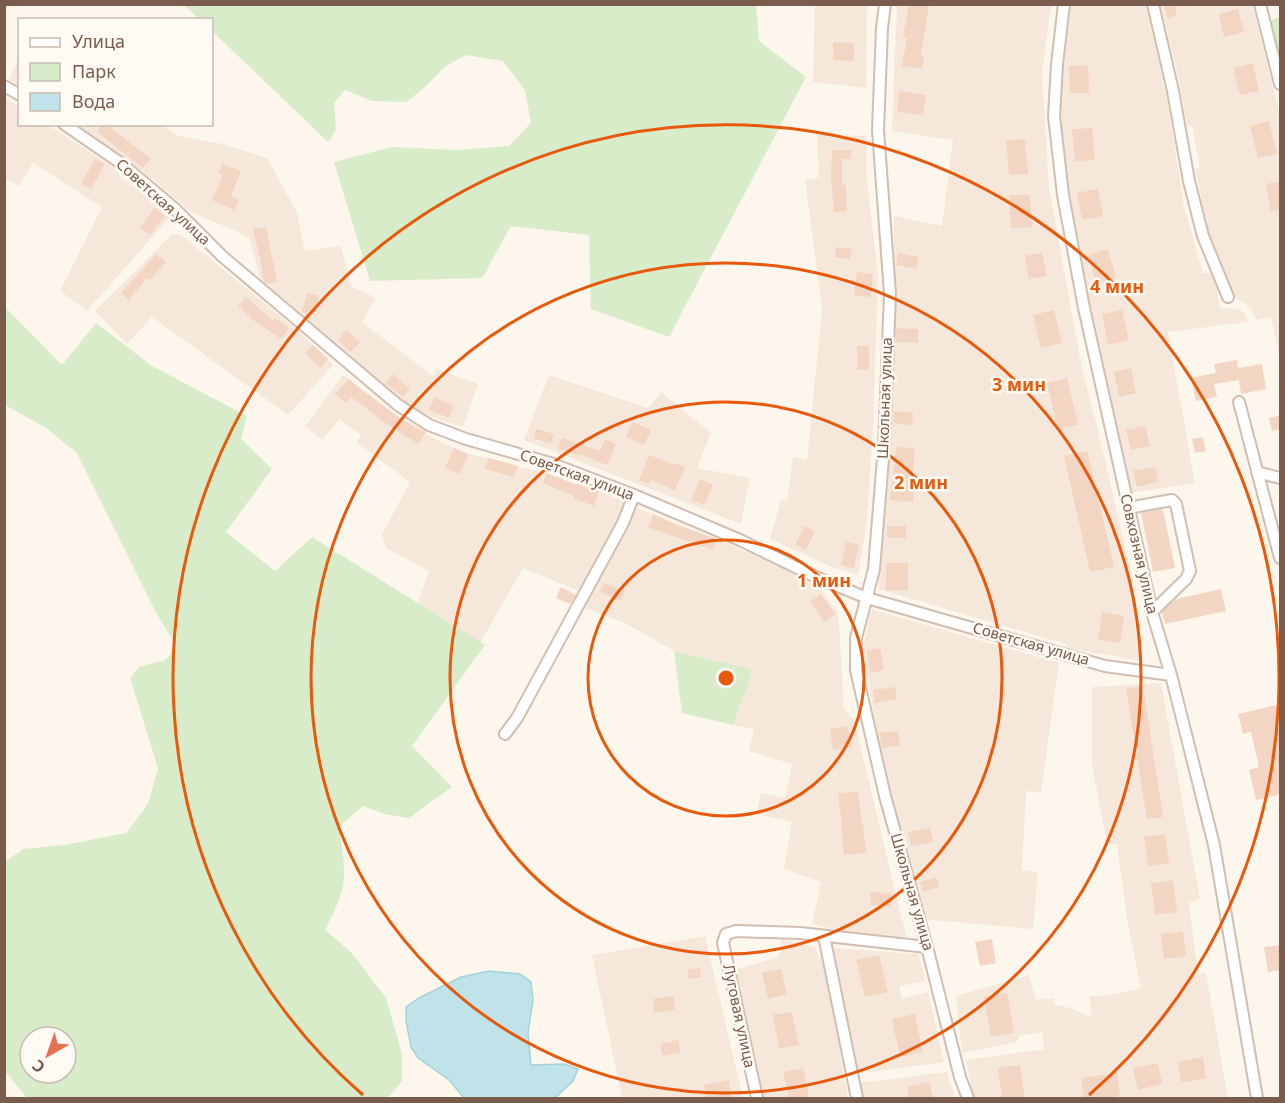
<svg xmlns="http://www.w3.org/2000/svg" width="1285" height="1103" viewBox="0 0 1285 1103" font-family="'Noto Sans',sans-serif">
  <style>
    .residential { fill: #f5e8da }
    .green { fill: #d8ecc9; fill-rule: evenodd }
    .water { fill: #bfe3e8; stroke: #a5d3da; stroke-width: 1.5 }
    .building { fill: #f3d5c3 }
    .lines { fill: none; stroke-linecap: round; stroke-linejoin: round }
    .minor-casing { stroke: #d1beb0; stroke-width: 14 }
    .minor { stroke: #fff; stroke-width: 10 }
    .ring { fill: none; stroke: #e8590c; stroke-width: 3 }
    .labels { text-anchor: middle; stroke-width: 5; stroke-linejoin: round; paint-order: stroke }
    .street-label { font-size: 15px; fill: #7a5c4d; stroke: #fffaf3 }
    .centre { fill: #e8590c; stroke: #fffaf3; stroke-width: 3 }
    .ring-label { font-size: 18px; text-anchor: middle; font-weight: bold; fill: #e8590c; stroke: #fffaf3; stroke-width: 5; stroke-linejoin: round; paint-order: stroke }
  </style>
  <rect width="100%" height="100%" fill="#fdf6ec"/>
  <path class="residential" d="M815 5H867L866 88 813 82Z
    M897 5H1051L1042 73 1049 188 1082 369 1098 430 1132 577 1141 661 1067 648 1066 644 878 589 887 470 894 296V216L942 226 953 140 892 131Z
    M1068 5H1146L1168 104 1184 207 1203 273H1214L1220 308 1238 309 1245 314 1248 322 1168 332 1195 483 1130 493 1077 243 1065 175 1058 111Z
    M1161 5H1252L1280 115V358L1271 317 1256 320 1251 308 1235 297 1209 235 1195 169 1200 167 1192 126 1187 125 1177 71Z
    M19 57 20 85H19L9 80Z
    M4 97 19 107 20 124 48 125 117 170 122 180 127 181 170 217 87 311 60 291 102 207 33 163 19 186 5 179Z
    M79 125H161L179 136 222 144 267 158 297 212 305 251 341 246 351 286 376 298 362 322 433 376 437 369 478 384 463 427 414 411 261 283 250 239 234 230 192 213 155 181Z
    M817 135 866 136 867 179 878 277 873 428 867 521 858 575 832 567 770 539 781 499 787 501 793 457 807 460 822 308 805 180 819 177Z
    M172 234 181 235 279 315 313 345 333 365 288 415 152 317 127 344 95 311Z
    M343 375 397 416 437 440 454 448 468 454 488 458 523 468 547 473 573 484H578L599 491 624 502 619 521 582 592 523 568 480 643 418 603 429 571 386 548 382 534 410 482 357 443 361 435 339 419 322 440 305 426Z
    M549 375 648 408 661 392 711 433 697 468 750 478 741 524 524 440Z
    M636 508 717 539 794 573 821 591 837 611 839 623 844 709 854 720 907 940 851 933 812 924 821 882 784 869 792 822 756 814 761 793 785 798 792 764 749 751 754 729 733 725 750 678 751 669 674 651 625 623 584 608 626 532Z
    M871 609 1059 663 1041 793 1026 791 1022 870 1038 873 1033 929 922 919 887 790 863 650Z
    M1161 683 1200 899 1189 903 1198 974 1206 973 1228 1098H974L966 1060 1044 1049 1042 1032 1018 1036 1017 1042 962 1053 956 996 1029 975 1036 1000 1054 998 1055 1005 1070 1008 1092 1017 1089 996 1110 995 1141 988 1127 918 1117 844H1107L1092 765V687Z
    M705 936 743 1098H622L592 955Z
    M781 939 815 947 819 959 824 958 848 1098H763L730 971 779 957Z
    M832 948 918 954 925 981 900 986 901 999 928 992 944 1062 856 1074Z
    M947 1072 955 1098H863L859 1083Z"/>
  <path class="green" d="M184 5H756L759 41 806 77 669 337 591 309 589 235 511 226 482 278 370 281 334 162 392 147 456 150 509 146 531 123 525 90 503 61 466 55 446 66 424 88 406 102 372 101 345 90 334 103 336 130 328 142 212 31V20L199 19Z
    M1280 17V72L1267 22Z
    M5 307 62 365 96 323 152 366 247 416 241 439 272 469 226 532 275 571 312 537 485 645 412 746 452 787 409 818 384 814 363 806 339 827C342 846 346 866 343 885 340 901 332 916 325 930L352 953 386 998 402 1054V1081L388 1098H27L5 1071V862L23 849 65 845 126 833 148 804 158 768 130 678 139 667 165 660 177 647 155 611 77 453 46 428 5 405ZM30 1037H66V1073H30Z
    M674 651 751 669 750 678 733 725 682 713Z"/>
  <path class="water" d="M489 971 520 974 531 982 533 1000 528 1032 531 1065 564 1064 578 1069 573 1081 555 1098H464L449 1080 418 1058 411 1047 406 1021V1007L419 998 461 977Z"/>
  <path class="building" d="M909 4H929L921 56H924L922 69 902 66 907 38 903 37Z
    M1164 4H1174L1177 15 1167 18Z
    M1238 9 1244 32 1224 37 1219 14Z
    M833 42 854 43V61L833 60Z
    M1253 63 1259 91 1240 95 1233 68Z
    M1088 65 1089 93H1070L1069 66Z
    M899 91 926 95 923 115 897 112Z
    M1269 121 1277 154 1258 158 1250 126Z
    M102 124H106L151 159 143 168 97 132Z
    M1092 128 1095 160 1075 161 1072 129Z
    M1025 139 1028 174 1009 175 1006 140Z
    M832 150H851V159H842V185H846L847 211 834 212 831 178Z
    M95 159 105 164 91 189 81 184Z
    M222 164 241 171 231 196 239 200 234 210 212 200 223 175 218 173Z
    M1281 181V209L1271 211 1266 184Z
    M1098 189 1103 216 1082 220 1077 193Z
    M1009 195H1030L1032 227 1011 228Z
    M155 208 165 216 150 235 140 227Z
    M266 227 277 282 266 284 264 282 260 256H259L253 229Z
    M836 247 852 249 850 259 835 257Z
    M1108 249 1116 278 1096 283 1088 255Z
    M898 253 919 257 916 269 896 265Z
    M1042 253 1047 276 1029 279 1025 256Z
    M156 254 166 262 150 280 147 278 129 300 121 293Z
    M857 272 873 274 871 297 854 295Z
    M307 293 319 296 314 315 302 312Z
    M246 297 273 321 275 318 289 328 281 339 253 320 238 306Z
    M1054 310 1062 343 1041 348 1033 315Z
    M1122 310 1129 340 1108 345 1102 314Z
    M896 328 918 329V343L896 342Z
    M346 330 360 342 351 352 338 341Z
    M313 345 328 359 320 368 305 353Z
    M857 346H869V370H857Z
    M1237 360 1238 368 1262 364 1266 389 1241 394 1239 380 1214 384 1217 397 1196 401 1191 378 1216 373 1214 364Z
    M1131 368 1136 393 1119 397 1114 372Z
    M393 374 410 389 403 397 386 383Z
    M1067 378 1078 425 1058 429 1047 383Z
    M349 379 364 392H365L404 421 426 432 419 444 392 428 351 397 346 403 335 394Z
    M435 397 454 406 449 418 429 410Z
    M894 411 913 413 912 425 893 423Z
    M1281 415V429L1272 431 1269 418Z
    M632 422 651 430 644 445 626 437Z
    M1145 426 1150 446 1131 450 1126 430Z
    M536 429 554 434 551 444 534 438Z
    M1203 437 1206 451 1195 453 1192 439Z
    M562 438 600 451 605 439 616 444 607 465 579 454 578 455 558 449Z
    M896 447 915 448 912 481 915 482 913 502 890 500Z
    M454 448 468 454 460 474 445 468Z
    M1087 451 1114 567 1090 572 1064 456Z
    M649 455 675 465 676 463 685 467 675 490 651 480 650 484 639 480Z
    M488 458 518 466 514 477 485 469Z
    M1155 467 1158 482 1137 487 1133 471Z
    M547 473 577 485 578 484 599 491 594 506 573 498 574 496 543 483Z
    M700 479 713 485 704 505 691 500Z
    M1163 509 1175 568 1153 572 1141 513Z
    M653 514 676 525 717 539 713 550 648 527Z
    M804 526 815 531 806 550 795 545Z
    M887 526H906V538H887Z
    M846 542 859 545 854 568 841 565Z
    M886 563H908V590H886Z
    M604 583 625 591 621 601 600 592Z
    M561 587 576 595 570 604 556 598Z
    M1221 589 1226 611 1165 624 1162 612 1176 599Z
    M821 594 835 614 824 622 810 602Z
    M1102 612 1124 616 1120 643 1098 640Z
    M880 648 884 670 870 673 867 650Z
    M1143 686 1163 817 1147 819 1126 689Z
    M895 687 897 699 875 703 873 690Z
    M1281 704V794L1256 800 1249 770 1259 767 1251 732 1243 734 1238 714Z
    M848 726 851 747 833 750 830 729Z
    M898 731 900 745 882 748 879 733Z
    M858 791 862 823H863L866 853 844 855 841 825H842L838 794Z
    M930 828 933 842 911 846 908 832Z
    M1165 834 1169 863 1148 866 1144 837Z
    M936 877 939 887 923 892 920 882Z
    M1173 880 1177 912 1155 915 1151 883Z
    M871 892 892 894 891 907 870 905Z
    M1183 932 1186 956 1164 959 1161 934Z
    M992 939 996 963 980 966 975 942Z
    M1281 945V970L1268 972 1264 947Z
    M879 955 888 992 865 997 856 960Z
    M700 968 701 977 689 979 687 970Z
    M781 969 787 994 768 999 762 973Z
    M1007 993 1014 1033 991 1037 984 997Z
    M673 996 675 1010 654 1013 653 999Z
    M792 1012 799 1045 779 1049 773 1015Z
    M915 1014 923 1052 900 1057 892 1019Z
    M678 1040 681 1052 663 1056 660 1044Z
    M1203 1057 1206 1078 1181 1083 1178 1062Z
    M1158 1063 1162 1084 1138 1090 1133 1068Z
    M1020 1065 1025 1098H1002L998 1068Z
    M803 1068 809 1097 789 1098 783 1072Z
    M1117 1073 1120 1096 1101 1098H1084L1081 1078Z
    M729 1080 732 1098H706L704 1085Z
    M929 1082 933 1098H909L907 1087Z"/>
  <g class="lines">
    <defs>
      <path id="minor" d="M885 4 882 28 878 130 890 294 884 446 874 569 856 638V670L885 796 927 947 960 1077 968 1098
        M1064 4 1057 64 1054 116 1063 195 1084 308 1152 612 1171 675 1214 845 1257 1098
        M1153 4 1173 91 1189 181 1203 236 1228 297
        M1260 4 1280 84
        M4 86 20 95
        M64 124 122 164 174 208 222 256 398 405 429 425 466 439 550 463 634 495 740 540 816 577 867 598 1105 666 1171 675
        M1239 402 1280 558
        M1257 472 1280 478
        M1128 508 1172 500 1176 504 1190 571 1186 579 1152 612
        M505 734 517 718 623 523 634 495
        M824 936 857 1098
        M757 1098 723 943 726 934 736 931 800 933 927 947"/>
    </defs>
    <use href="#minor" class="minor-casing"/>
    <use href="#minor" class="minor"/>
  </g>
  <g class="ring">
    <circle cx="726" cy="678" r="138"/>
    <circle cx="726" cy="678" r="276"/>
    <circle cx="726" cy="678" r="415"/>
    <path d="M363 1095A553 553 0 1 1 1089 1095"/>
  </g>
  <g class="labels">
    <g class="street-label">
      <text transform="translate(163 202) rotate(42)" y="5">Советская улица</text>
      <text transform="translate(885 398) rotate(-88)" y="5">Школьная улица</text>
      <text transform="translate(577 475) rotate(20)" y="5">Советская улица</text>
      <text transform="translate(1139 554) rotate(77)" y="5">Совхозная улица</text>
      <text transform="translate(1031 644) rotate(16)" y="5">Советская улица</text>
      <text transform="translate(912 892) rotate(74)" y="5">Школьная улица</text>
      <text transform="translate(739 1016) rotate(78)" y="5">Луговая улица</text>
    </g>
  </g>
  <circle cx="726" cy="678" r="9" class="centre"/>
  <g class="ring-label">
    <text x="1117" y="293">4 мин</text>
    <text x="1019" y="391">3 мин</text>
    <text x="921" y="489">2 мин</text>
    <text x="824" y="587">1 мин</text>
  </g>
  <rect width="1285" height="1103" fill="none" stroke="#7a5c4d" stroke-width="12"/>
  <rect x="18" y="18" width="195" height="108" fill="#fffaf3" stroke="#cabbb1" stroke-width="1.5"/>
  <rect x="30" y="38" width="30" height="9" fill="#ffffff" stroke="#cabbb1" stroke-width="1.5"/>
  <text x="72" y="48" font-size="18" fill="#7a5c4d">Улица</text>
  <rect x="30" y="63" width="30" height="18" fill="#d8ecc9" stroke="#cabbb1" stroke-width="1.5"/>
  <text x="72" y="78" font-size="18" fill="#7a5c4d">Парк</text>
  <rect x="30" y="93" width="30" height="18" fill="#bfe3e8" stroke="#cabbb1" stroke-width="1.5"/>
  <text x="72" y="108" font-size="18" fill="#7a5c4d">Вода</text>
  <g transform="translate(48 1055) rotate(220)"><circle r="28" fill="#fffaf3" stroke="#cabbb1" stroke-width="1.5"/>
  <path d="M0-4.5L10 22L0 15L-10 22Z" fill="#e76f51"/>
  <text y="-9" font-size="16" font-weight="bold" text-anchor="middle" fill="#7a5c4d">С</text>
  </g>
</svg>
